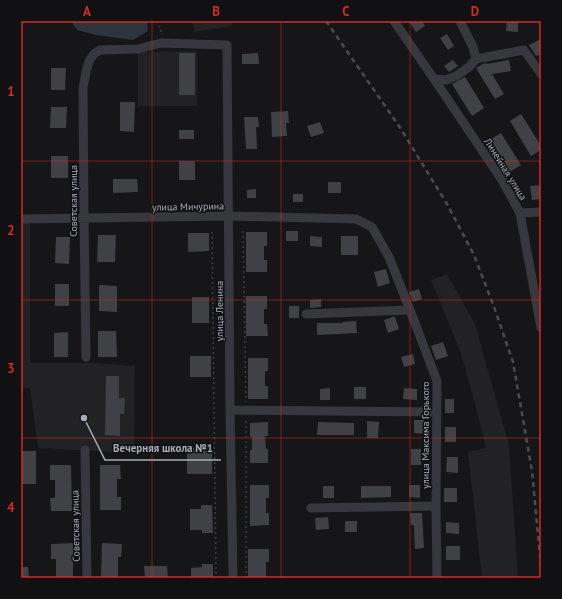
<svg xmlns="http://www.w3.org/2000/svg" width="562" height="599" viewBox="0 0 562 599" font-family="'PT Sans',sans-serif">
  <style>
    .built { fill: #222225 }
    .water { fill: #2c353c }
    .building { fill: #404145 }
    .lines { fill: none; stroke-linecap: round; stroke-linejoin: round }
    .path { stroke: #3d3f44; stroke-width: 1.5; stroke-dasharray: 2 3; stroke-linecap: butt }
    .minor { stroke: #37383d; stroke-width: 9 }
    .rail { stroke: #4a4c52; stroke-width: 2.5; stroke-dasharray: 5 4; stroke-linecap: butt }
    .grid { fill: none; stroke: #d62828; stroke-width: 1; stroke-opacity: 0.55 }
    .labels { text-anchor: middle; stroke-width: 3; stroke-linejoin: round; paint-order: stroke }
    .street-label { font-size: 10px; fill: #a8adb8; stroke: #111113 }
    .leader { fill: none; stroke: #a8adb8; stroke-width: 1.5 }
    .callout-dot { fill: #a8adb8; stroke: #111113; stroke-width: 1.5 }
    .callout-label { font-size: 11px; text-anchor: middle; font-weight: bold; fill: #a8adb8; stroke: #111113; stroke-width: 3; stroke-linejoin: round; paint-order: stroke }
    .neatline { fill: none; stroke: #d62828; stroke-width: 1.5 }
    .grid-label { font-size: 13px; text-anchor: middle; font-weight: bold; fill: #d62828 }
  </style>
  <rect width="100%" height="100%" fill="#161618"/>
  <path class="built" d="M192 21H231L232 26 194 32Z
    M197 51V106H138V52Z
    M21 223H30V363H96L135 366 134 453 38 448 30 388H21Z
    M447 274 475 324 509 445 518 578H482L468 452 486 448 475 404 460 351 431 280Z"/>
  <path class="water" d="M71 21H147L148 31 133 40 96 35 77 30Z"/>
  <path class="building" d="M414 21H422L425 26 416 32 410 23Z
    M507 21H518V32L506 31Z
    M447 34 454 46 448 50 440 38Z
    M541 39V54L536 56 529 45Z
    M179 53H195V95H179Z
    M258 53 259 64H242V54Z
    M453 60 458 66 449 72 444 66Z
    M509 60 511 71 492 74 504 94 495 99 476 68 483 64 486 63 487 64Z
    M51 68H66L65 90H51Z
    M465 77 484 108 472 116 452 84Z
    M120 102H135L134 132 120 131Z
    M51 107H67L66 128H50Z
    M288 111 289 123H286L287 136 272 137 271 112Z
    M521 114 541 146V150L531 156 510 121Z
    M244 117H258L259 127H256L257 149H246Z
    M320 122 324 133 311 137 307 126Z
    M179 130H194V139H179Z
    M501 133 521 165 508 173 488 141Z
    M51 156H68V178H51Z
    M179 161H195V180H179Z
    M113 179H137L138 192 113 193Z
    M328 182H341V193H328Z
    M541 185V199L532 200 530 186Z
    M256 189V198H247V190Z
    M293 194H303V202H293Z
    M286 231H298V241H286Z
    M246 232H267V246H264V260H267V272H246Z
    M188 233H209V251L188 252Z
    M98 235H116L115 262H97Z
    M310 236 322 237V247L310 246Z
    M341 236H358V255H341Z
    M56 237H70L69 264 55 263Z
    M386 269 390 283 378 287 374 272Z
    M55 284H69V306H55Z
    M99 285 117 286V312L99 311Z
    M419 289 422 299 413 302 409 292Z
    M246 296H267V309H264V324H267L268 336H246Z
    M192 297H209V323H192Z
    M321 299V307L310 308V300Z
    M289 306H299V318H289Z
    M393 317H395L399 329 388 333 384 320Z
    M356 321 357 333 317 335V323H342V322Z
    M98 331H116L117 357H98Z
    M68 332V357H54V333Z
    M443 342 448 356 436 360 431 346Z
    M413 354 415 364 404 367 401 357Z
    M190 356H211V377H190Z
    M248 358H268V371H265V386H268V399H248Z
    M106 376H119V398H125L124 414H120V436L105 435Z
    M354 387H366V399H354Z
    M330 388V400H320V389Z
    M404 388 417 389V400L403 399Z
    M445 399H454V413H445Z
    M414 420H424V434L414 433Z
    M367 421 379 422 378 438H367Z
    M268 422V436H265L266 449H268V463H250V450H252V437H250V423Z
    M318 422 354 423V435H317Z
    M445 427H456V442H445Z
    M212 447V474H187V448Z
    M411 449H421V465H411Z
    M21 451H36V484H21Z
    M447 457H458V473L446 472Z
    M50 465H71L72 511H51L50 498H55V480H50Z
    M100 465H120L121 479H117V497H121V510H100Z
    M250 485H269V498H266V513H269V525L250 526Z
    M409 485H420V498L409 497Z
    M323 486H334V498H323Z
    M361 486H391V497L361 498Z
    M444 488H457V502H444Z
    M201 505H212L213 533H202V530H190V509H201Z
    M410 513H422L424 548 415 549 414 525H411Z
    M328 517 329 529 316 530 315 518Z
    M345 521H357V532H345Z
    M446 522 459 523V534L446 533Z
    M73 543V578H56V559H51V544Z
    M102 543 122 544 121 557H118V578H101Z
    M446 546H460V560H446Z
    M248 549H269V562H266V578H248Z
    M202 564H213V578H191V568L202 567Z
    M144 566H167L168 578H145Z
    M21 567H28L29 578H21Z"/>
  <g class="lines">
    <path class="path" d="M156 21 162 33V35
      M243 231 246 402
      M212 232 216 578
      M246 578V418"/>
    <path class="minor" d="M394 21 434 79 502 180 520 213 541 328
      M460 21 473 47 476 59
      M434 79 446 80 456 76 469 67 476 59 524 50 541 74
      M520 213 541 212
      M21 219 229 216 356 219 372 227 389 257 410 310 437 381 436 506 437 578
      M306 314 410 310
      M86 357 84 218 83 88 86 72 89 61 94 54 100 50 138 49 161 43 227 45 230 410 233 578
      M230 410 436 412
      M85 450 87 578
      M311 508 436 506"/>
    <path class="rail" d="M326 21 399 126 447 204 474 255 494 307 513 362 532 471 541 567"/>
  </g>
  <path class="grid" d="M152 21V578M281 21V578M410 21V578M21 161H541M21 300H541M21 438H541"/>
  <g class="labels">
    <g class="street-label">
      <text transform="translate(506 169) rotate(58)" y="4">Линейная улица</text>
      <text transform="translate(73 201) rotate(-90)" y="4">Советская улица</text>
      <text transform="translate(188 206) rotate(-1)" y="4">улица Мичурина</text>
      <text transform="translate(219 311) rotate(-90)" y="4">улица Ленина</text>
      <text transform="translate(425 435) rotate(-90)" y="4">улица Максима Горького</text>
      <text transform="translate(75 526) rotate(-91)" y="4">Советская улица</text>
    </g>
  </g>
  <path class="leader" d="M84 418L105 460H221"/>
  <circle class="callout-dot" cx="84" cy="418" r="4"/>
  <g class="callout-label">
    <text x="163" y="452">Вечерняя школа №1</text>
  </g>
  <rect width="562" height="599" fill="none" stroke="#111113" stroke-width="44"/>
  <rect x="22" y="22" width="518" height="555" class="neatline"/>
  <g class="grid-label">
    <text x="87" y="16">A</text>
    <text x="216" y="16">B</text>
    <text x="346" y="16">C</text>
    <text x="475" y="16">D</text>
    <text x="11" y="96">1</text>
    <text x="11" y="235">2</text>
    <text x="11" y="373">3</text>
    <text x="11" y="512">4</text>
  </g>
</svg>
